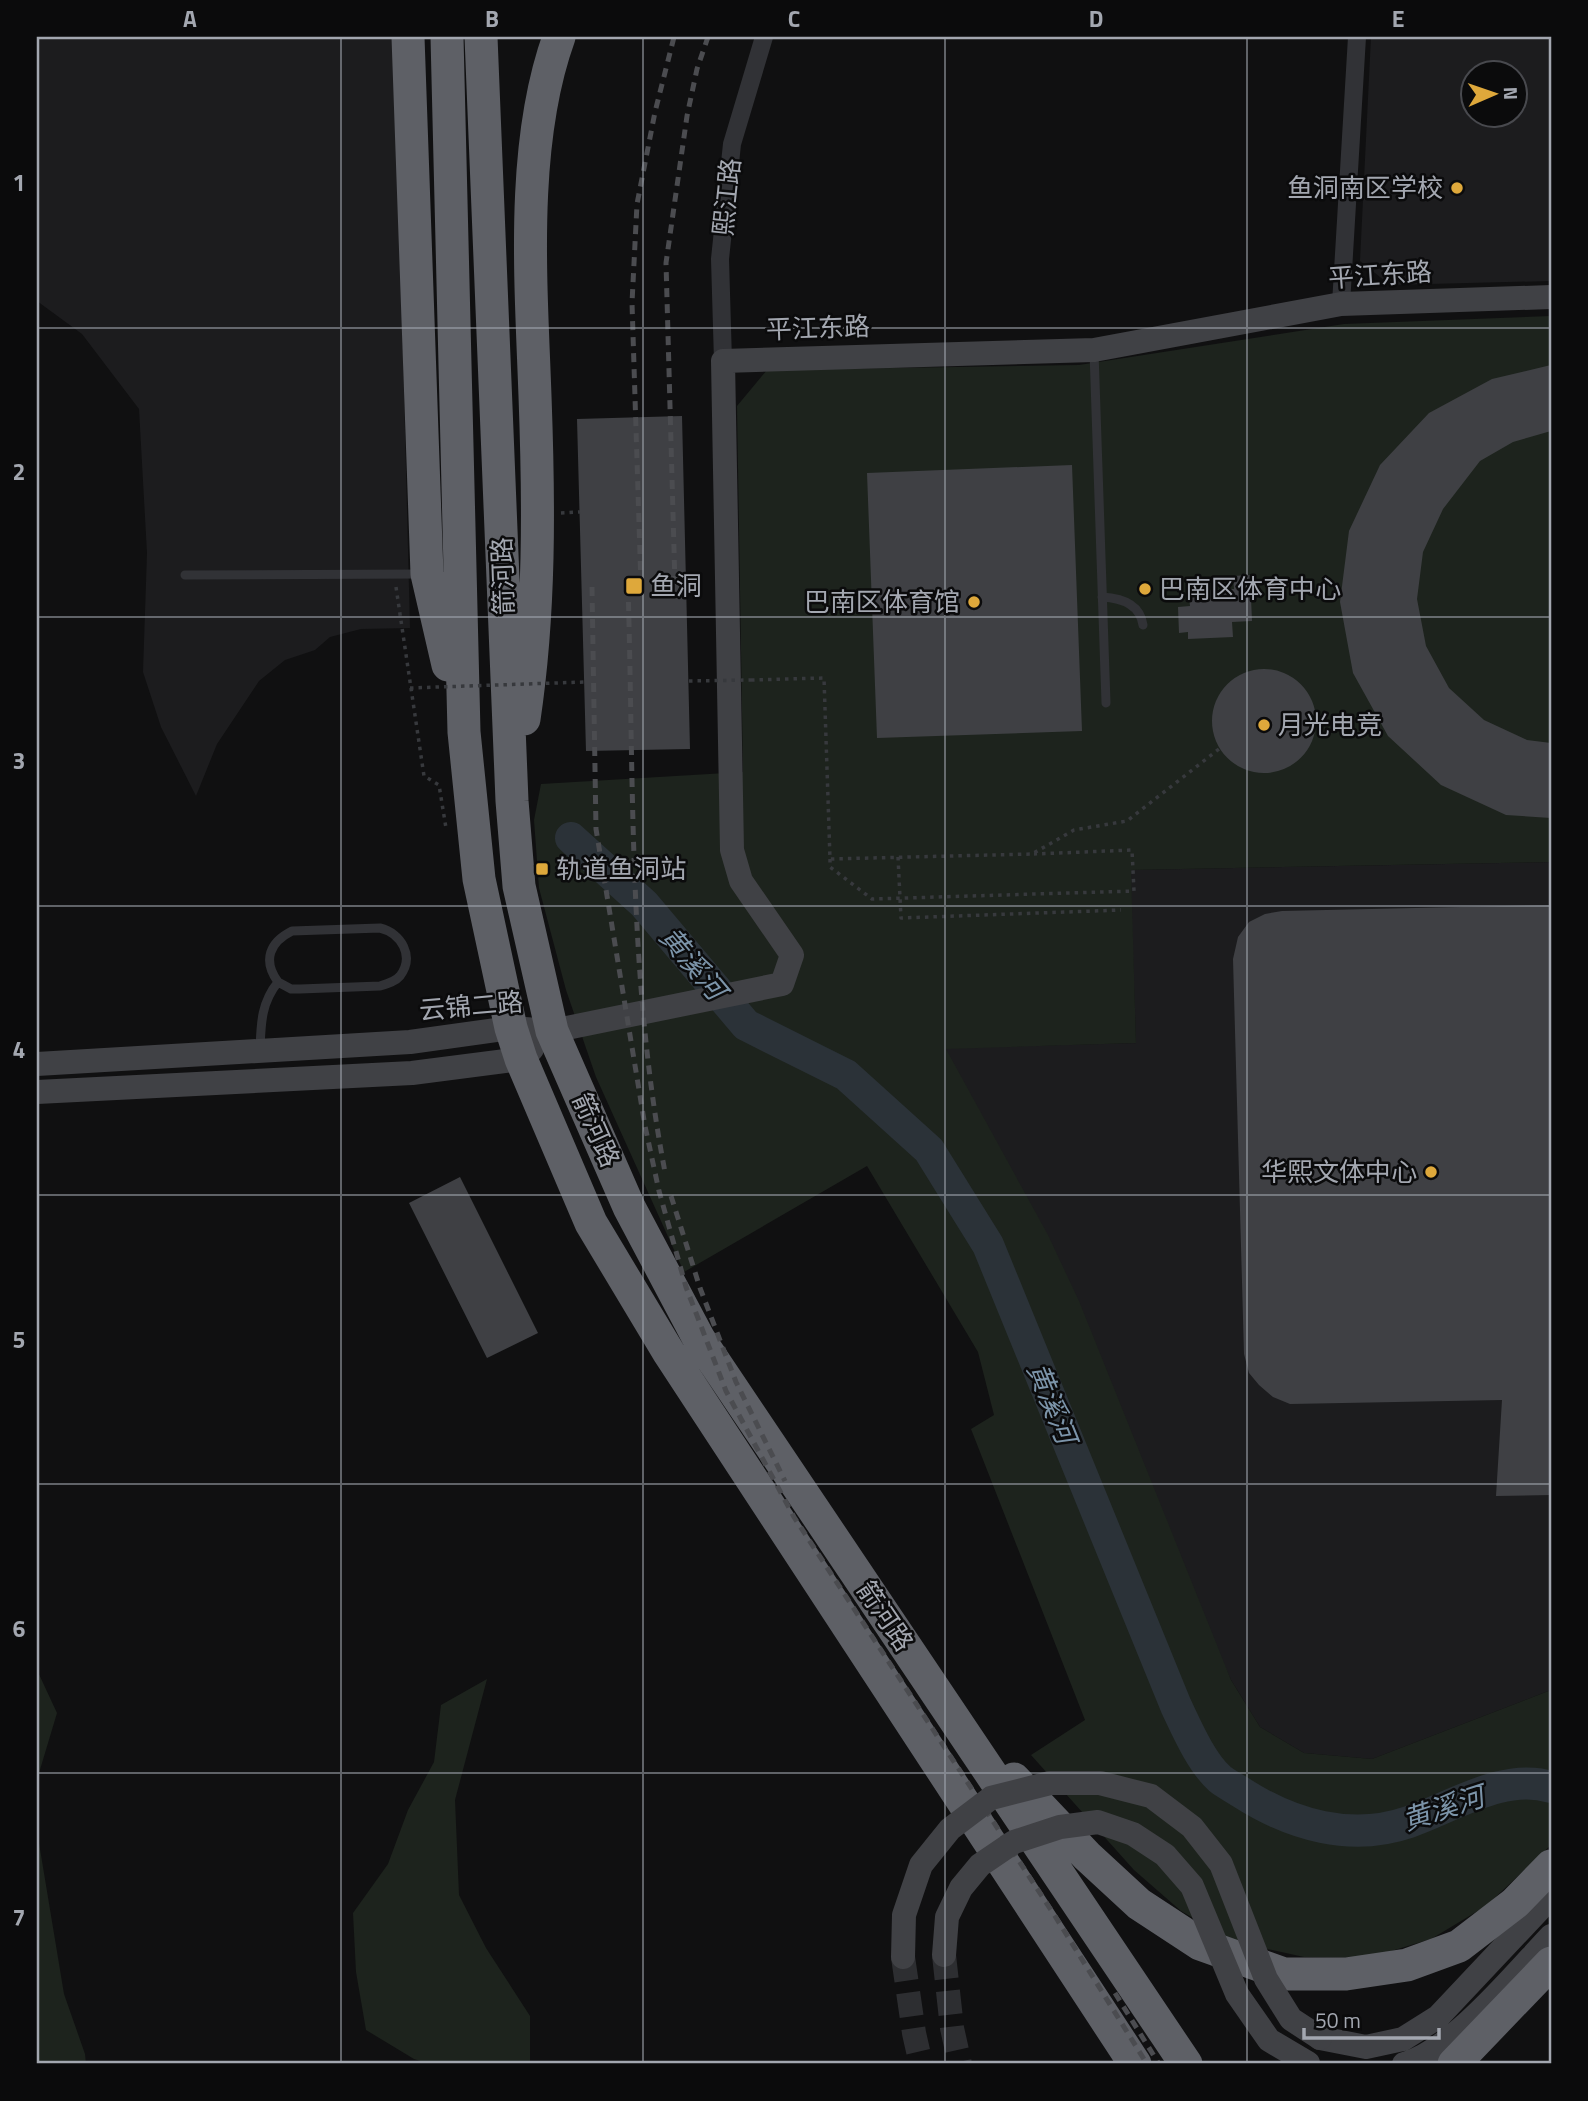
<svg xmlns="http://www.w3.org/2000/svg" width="1588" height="2101" viewBox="0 0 1588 2101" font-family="'Titillium Web','Noto Sans SC',sans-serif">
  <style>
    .built { fill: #1c1c1e; fill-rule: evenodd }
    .green { fill: #1d231d }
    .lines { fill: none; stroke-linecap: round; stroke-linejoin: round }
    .river { stroke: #2b3238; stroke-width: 32 }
    .building { fill: #3f4044 }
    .secondary-tunnel { stroke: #2d2e31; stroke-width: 24; stroke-dasharray: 24 12; stroke-linecap: butt }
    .path { stroke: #37393d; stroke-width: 3.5; stroke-dasharray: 3.5 5; stroke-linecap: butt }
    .lane { stroke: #313236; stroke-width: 9 }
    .street { stroke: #313236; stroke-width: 18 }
    .secondary { stroke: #404145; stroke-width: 24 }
    .highway { stroke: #5e6066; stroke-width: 33 }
    .rail { stroke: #4b4c50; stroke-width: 5; stroke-dasharray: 9 7; stroke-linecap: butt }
    .path-bridge { stroke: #37393d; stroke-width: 3.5; stroke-dasharray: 3.5 5; stroke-linecap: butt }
    .secondary-bridge { stroke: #404145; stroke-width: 24 }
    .grid { fill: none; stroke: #a3a7b0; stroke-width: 2; stroke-opacity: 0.55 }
    .poi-dot { fill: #dea83b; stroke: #0b0b0c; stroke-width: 2.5 }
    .labels { text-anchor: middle; stroke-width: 5; stroke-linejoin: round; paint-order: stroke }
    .poi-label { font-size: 26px; fill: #a3a7b0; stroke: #0b0b0c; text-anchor: start }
    .street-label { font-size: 26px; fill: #a3a7b0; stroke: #0b0b0c }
    .water-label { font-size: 28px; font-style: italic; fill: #7c94a9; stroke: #0b0b0c }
    .neatline { fill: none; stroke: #a3a7b0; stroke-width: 2.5 }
    .grid-label { font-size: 23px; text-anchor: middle; font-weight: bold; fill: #a3a7b0 }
  </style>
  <rect width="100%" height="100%" fill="#101011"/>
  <path class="built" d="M37 37H395L410 628 361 629 330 637 315 650 285 660 259 681 217 744 196 796 161 727 143 672 147 553 139 409 82 334 37 301Z
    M1371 37H1551V281L1390 285 1360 261ZM1472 74H1514V116H1472Z
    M1551 862V1690L1372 1759 1304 1753 1260 1727 1231 1680 945 1048 1136 1043 1130 870Z"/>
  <path class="green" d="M1551 316V862L1131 870 1136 1043 946 1049 1048 1235 1079 1301 1231 1680 1260 1727 1304 1753 1372 1759 1551 1690V1845L1486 1906 1431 1939 1368 1958 1304 1957 1235 1942 1181 1911 1134 1870 1031 1755 1085 1720 971 1429 994 1415 978 1352 867 1166 684 1272 596 1077 566 990 539 888 534 820 541 784 743 772 737 406 767 370 1079 365 1344 324Z
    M37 1670 57 1713 39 1773 38 1837 64 1994 85 2054 86 2064H37Z
    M487 1679 455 1800 459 1895 486 1948 530 2016V2064H430L414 2059 366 2030 356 1972 353 1913 388 1864 408 1810 434 1762 441 1705Z"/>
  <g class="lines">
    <path class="river" d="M571 838 644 904 746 1025 846 1075 929 1150 988 1245 1176 1706C1187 1729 1201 1762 1220 1779 1226 1784 1235 1788 1242 1793 1292 1825 1351 1842 1409 1822 1452 1807 1505 1772 1551 1787"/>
  </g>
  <path class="building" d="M1551 365V431L1513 442 1480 461 1443 509 1423 552 1417 599 1426 646 1449 688 1484 720 1527 740 1551 743V818L1506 815 1441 785 1388 736 1353 673 1340 602 1349 531 1380 465 1429 413 1492 379Z
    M682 416 690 749 586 751 577 419Z
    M1072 465 1082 731 877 738 867 473Z
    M1250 575 1252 621 1232 622 1233 637 1188 639V632L1179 633 1178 607 1190 606 1189 597H1206V590L1234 589 1233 576Z
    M1212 721a52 52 0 1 1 104 0a52 52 0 1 1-104 0Z
    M1551 905V1495L1496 1496 1502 1400 1290 1404 1273 1397 1259 1385 1249 1373 1244 1354 1233 959 1238 937 1249 922 1265 914 1282 911Z
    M460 1177 538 1333 487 1358 409 1203Z"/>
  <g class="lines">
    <path class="secondary-tunnel" d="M944 1955 952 2028 960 2064
      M903 1957 914 2033 921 2064"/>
    <path class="path" d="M561 513 580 512
      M396 587 424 776 439 785 446 828
      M751 680 824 678 830 859 1032 854 1074 830 1127 821 1219 749
      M898 857 901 918 1121 910
      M830 859V867L872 899 1134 891 1132 850 1034 854"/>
    <path class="lane" d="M1094 352 1106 703
      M185 575 422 574
      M1102 597C1122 598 1140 604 1143 625
      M260 1049C261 1024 261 1003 278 982L291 989H300L380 986C387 984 395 982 400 976 415 956 401 933 380 928L292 931C270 942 262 960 278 982"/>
    <path class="street" d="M1341 304 1357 37
      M723 361 720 259 732 144 764 37"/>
    <path class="secondary" d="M37 1064 410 1042 511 1028 552 1031 782 984 792 955 741 881 732 850 723 361 1094 350 1341 304 1551 297
      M37 1092 412 1073 521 1059 532 1049
      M1320 2038 1366 2047 1403 2039 1438 2017 1551 1897
      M1404 2064C1452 2051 1515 1974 1551 1936"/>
    <path class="highway" d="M408 37 427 574 448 665
      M447 37 464 732 479 879 511 1028 521 1059 591 1223 669 1353 1135 2064
      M481 37 512 801 519 886 552 1031 629 1207 699 1339 1186 2064
      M524 719C540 612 539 504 535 396 531 282 520 145 559 37
      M1014 1779 1087 1856 1139 1904 1200 1944 1284 1974H1346L1407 1965 1459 1946 1515 1903 1551 1866
      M1454 2064 1551 1963"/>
    <path class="rail" d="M675 585 666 263 687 116 697 69 708 37
      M628 586C634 782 628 980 665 1172
      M641 586 632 303 637 204 655 112 674 37
      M592 587 596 829 645 1126 659 1191 686 1287 726 1391 794 1517 1055 1916 1147 2064
      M671 1196 700 1288 736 1382 785 1481
      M1115 1993 1159 2064"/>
    <path class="path-bridge" d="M689 681 751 680
      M410 688 584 682"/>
    <path class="secondary-bridge" d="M944 1955 947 1917 961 1888 980 1865 1014 1842 1060 1827 1098 1822 1133 1834 1165 1855 1192 1886 1237 1994 1269 2040 1308 2063
      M903 1957 904 1915 921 1865 950 1829 991 1798 1050 1783H1100L1151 1796 1192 1827 1221 1864 1266 1979 1291 2019 1320 2038"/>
  </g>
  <path class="grid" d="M341 37V2064M643 37V2064M945 37V2064M1247 37V2064M37 328H1551M37 617H1551M37 906H1551M37 1195H1551M37 1484H1551M37 1773H1551"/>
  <g class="poi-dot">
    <circle cx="1457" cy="188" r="7"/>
    <rect x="625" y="577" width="18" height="18" rx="3.5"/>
    <circle cx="1145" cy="589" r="7"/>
    <circle cx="974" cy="602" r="7"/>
    <circle cx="1264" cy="725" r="7"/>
    <rect x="535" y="862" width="14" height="14" rx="3.5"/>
    <circle cx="1431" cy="1172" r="7"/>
  </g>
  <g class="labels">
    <g class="poi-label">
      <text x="1443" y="197" text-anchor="end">鱼洞南区学校</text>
      <text x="650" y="595">鱼洞</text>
      <text x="1159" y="598">巴南区体育中心</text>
      <text x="960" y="611" text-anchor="end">巴南区体育馆</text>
      <text x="1278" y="734">月光电竞</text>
      <text x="556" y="878">轨道鱼洞站</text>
      <text x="1417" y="1181" text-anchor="end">华熙文体中心</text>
    </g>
    <g class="street-label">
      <text transform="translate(727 197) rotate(-84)" y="9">熙江路</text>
      <text transform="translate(1380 275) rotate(-4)" y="9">平江东路</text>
      <text transform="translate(818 328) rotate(-2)" y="9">平江东路</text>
      <text transform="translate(503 576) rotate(-92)" y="9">箭河路</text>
      <text transform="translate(471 1006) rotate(-5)" y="9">云锦二路</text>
      <text transform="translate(596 1130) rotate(66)" y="9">箭河路</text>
      <text transform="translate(885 1616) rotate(56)" y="9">箭河路</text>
    </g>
    <g class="water-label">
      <text transform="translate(693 963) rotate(50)" y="10">黄溪河</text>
      <text transform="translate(1052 1403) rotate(68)" y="10">黄溪河</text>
      <text transform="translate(1443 1808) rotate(-18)" y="10">黄溪河</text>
    </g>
  </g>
  <rect width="1588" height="2101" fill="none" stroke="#0b0b0c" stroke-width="77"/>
  <g transform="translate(1494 94) rotate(88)"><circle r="33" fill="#0b0b0c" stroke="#48494e" stroke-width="2"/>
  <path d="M0-5L12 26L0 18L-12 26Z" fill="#dea83b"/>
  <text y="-10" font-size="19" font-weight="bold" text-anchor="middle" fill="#a3a7b0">N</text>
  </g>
  <path d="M1304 2028v10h135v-10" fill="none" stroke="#a3a7b0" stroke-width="3.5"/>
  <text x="1315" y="2028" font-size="21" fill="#a3a7b0" stroke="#0b0b0c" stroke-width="5" paint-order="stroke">50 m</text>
  <rect x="38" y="38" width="1512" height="2024" class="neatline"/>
  <g class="grid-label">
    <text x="190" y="27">A</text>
    <text x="492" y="27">B</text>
    <text x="794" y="27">C</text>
    <text x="1096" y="27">D</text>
    <text x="1398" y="27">E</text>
    <text x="19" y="191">1</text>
    <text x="19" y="480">2</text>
    <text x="19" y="769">3</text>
    <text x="19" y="1058">4</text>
    <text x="19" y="1348">5</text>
    <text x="19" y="1637">6</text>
    <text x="19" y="1926">7</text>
  </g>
</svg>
